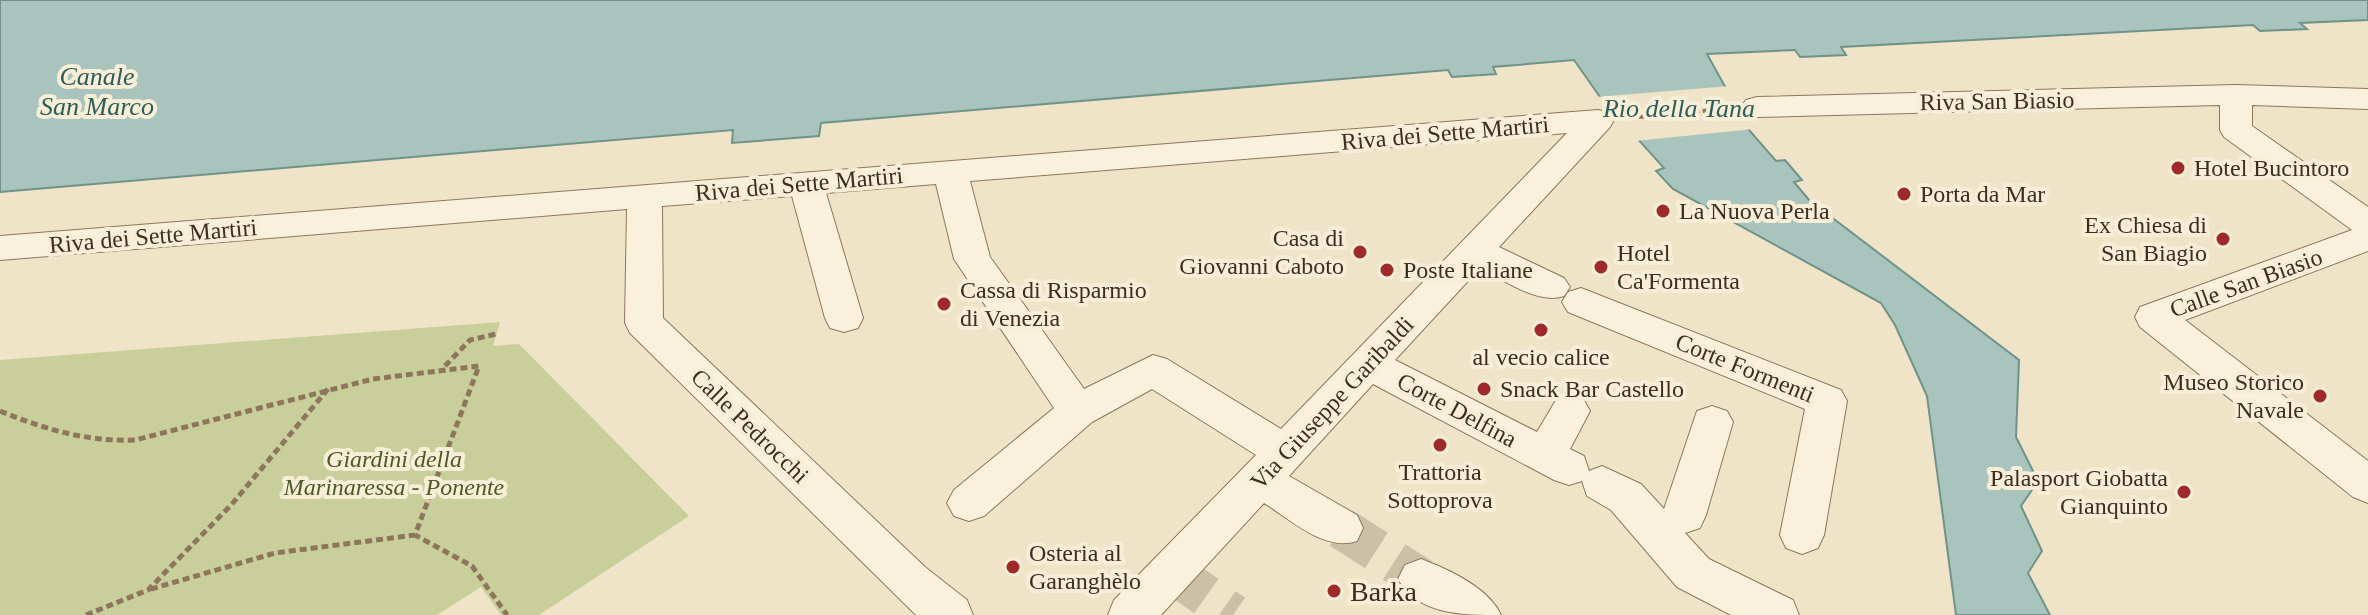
<svg xmlns="http://www.w3.org/2000/svg" width="2368" height="615" viewBox="0 0 2368 615" font-family="Georgia,serif">
  <style>
    .green { fill: #c9cf9b }
    .water { fill: #a9c4bc; stroke: #6f938a; stroke-width: 2 }
    .pier { fill: #f0e4c8 }
    .lines { fill: none; stroke-linecap: round; stroke-linejoin: round }
    .pedestrian-tunnel { stroke: #ccc0a6; stroke-width: 42; stroke-dasharray: 42 21; stroke-linecap: butt }
    .pedestrian-casing { stroke: #8d765c; stroke-width: 2 }
    .path-far1 { stroke: #8d765c; stroke-width: 4; stroke-dasharray: 5 3; stroke-linecap: butt }
    .path { stroke: #8d765c; stroke-width: 5; stroke-dasharray: 7 4; stroke-linecap: butt }
    .pedestrian { fill: #faf1dc; fill-rule: evenodd }
    .poi-dot { fill: #9e2a2b; stroke: #f7eed8; stroke-width: 3 }
    .labels { text-anchor: middle; stroke-width: 8; stroke-linejoin: round; paint-order: stroke }
    .street-label { font-size: 24px; fill: #3d2e20; stroke: #f7eed8 }
    .poi-label { font-size: 24px; fill: #3d2e20; stroke: #f7eed8; text-anchor: start }
    .park-label { font-size: 24px; font-style: italic; fill: #4d5a26; stroke: #f7eed8 }
    .water-label { font-size: 26px; font-style: italic; fill: #2f5d5a; stroke: #f7eed8 }
    .near-poi-label { font-size: 28px; fill: #3d2e20; stroke: #f7eed8; text-anchor: start }
  </style>
  <rect width="100%" height="100%" fill="#f0e4c8"/>
  <path class="green" d="M500 322 493 346 519 344 689 516 539 615H501L481 587 437 615H0V360Z"/>
  <path class="water" d="M0 0H2368V20L2300 23 2307 29 2260 31 2253 25 1841 47 1846 55 1800 57 1795 50 1707 54 1749 130 1776 161 1785 160 1802 180 1794 182 1809 200 2019 360 2016 437 2038 481 2021 506 2042 551 2028 573 2050 615H1956L1927 396 1895 325 1881 303 1673 189 1656 171 1664 168 1600 97 1574 60 1493 67 1496 74 1452 77 1448 70 821 123 819 136 732 143 733 130 0 192Z"/>
  <path class="pier" d="M1730 86 1754 129 1635 141 1596 97Z"/>
  <g class="lines">
    <path class="pedestrian-tunnel" d="M1341 528 1421 579
      M1172 572 1233 615"/>
    <defs>
      <path id="pedestrian" d="M2236 85 2368 89V109L2252 105V126L2368 207V251L2185 320 2368 461V503L2353 497 2140 327 2135 317 2140 307 2352 230 2224 137 2220 130V105L1757 117 1746 114 1741 107 1746 100 1757 97Z
        M1598 110 1610 113 1614 120 1610 127 1499 247 1564 278 1570 287 1564 296C1537 305 1505 280 1480 268L1395 360 1537 432 1556 400 1570 395 1584 400 1590 411 1570 449 1584 456 1589 471 1602 466 1641 484 1664 509 1697 411 1712 406 1727 411 1733 422 1706 515 1700 528 1685 533 1709 559 1793 600 1799 615H1731L1677 587 1611 510 1587 496 1582 481 1569 485 1554 480 1373 384 1289 476 1357 515 1363 528 1357 541C1325 552 1291 520 1264 503L1161 615H1108L1114 600 1256 455 1152 389 1092 422 984 516 969 521 954 516 947 503 954 490 1054 408 954 259 936 184 826 193 863 318 858 328 844 332 830 328 825 318 792 196 662 206 663 318 925 567 967 600 973 615H916L630 333 625 323 627 209 0 260V236ZM1567 133 1281 429 1167 359 1153 355 1084 389 990 257 970 181Z
        M1581 288 1841 390 1847 401 1824 535 1818 548 1802 554 1786 548 1780 535 1805 409 1568 312 1562 302 1568 292Z
        M1421 559C1448 569 1489 588 1501 615 1462 615 1418 615 1398 579L1405 565Z"/>
    </defs>
    <use href="#pedestrian" class="pedestrian-casing"/>
    <path class="path-far1" d="M1639 117 1713 110"/>
    <path class="path" d="M445 366 470 340 496 334
      M0 411C44 429 87 442 135 440L373 379 479 366 415 535 472 566 507 615
      M151 589 275 553 415 535
      M86 615 148 590 232 504 328 389"/>
    <use href="#pedestrian" class="pedestrian"/>
  </g>
  <g class="poi-dot">
    <circle cx="2178" cy="168" r="8"/>
    <circle cx="1904" cy="194" r="8"/>
    <circle cx="1663" cy="211" r="8"/>
    <circle cx="2223" cy="239" r="8"/>
    <circle cx="1360" cy="252" r="8"/>
    <circle cx="1601" cy="267" r="8"/>
    <circle cx="1387" cy="270" r="8"/>
    <circle cx="944" cy="304" r="8"/>
    <circle cx="1541" cy="330" r="8"/>
    <circle cx="1484" cy="389" r="8"/>
    <circle cx="2320" cy="396" r="8"/>
    <circle cx="1440" cy="445" r="8"/>
    <circle cx="2184" cy="492" r="8"/>
    <circle cx="1013" cy="567" r="8"/>
    <circle cx="1334" cy="591" r="8"/>
  </g>
  <g class="labels">
    <g class="street-label">
      <text transform="translate(1997 101) rotate(-1)" y="8">Riva San Biasio</text>
      <text transform="translate(1445 133) rotate(-5)" y="8">Riva dei Sette Martiri</text>
      <text transform="translate(799 184) rotate(-5)" y="8">Riva dei Sette Martiri</text>
      <text transform="translate(153 236) rotate(-5)" y="8">Riva dei Sette Martiri</text>
      <text transform="translate(2246 283) rotate(-20)" y="8">Calle San Biasio</text>
      <text transform="translate(1745 368) rotate(22)" y="8">Corte Formenti</text>
      <text transform="translate(1332 403) rotate(-47)" y="8">Via Giuseppe Garibaldi</text>
      <text transform="translate(1457 410) rotate(28)" y="8">Corte Delfina</text>
      <text transform="translate(750 426) rotate(44)" y="8">Calle Pedrocchi</text>
    </g>
    <g class="poi-label">
      <text x="2194" y="176">Hotel Bucintoro</text>
      <text x="1920" y="202">Porta da Mar</text>
      <text x="1679" y="219">La Nuova Perla</text>
      <text x="2207" y="233" text-anchor="end">Ex Chiesa di<tspan x="2207" dy="28">San Biagio</tspan></text>
      <text x="1344" y="246" text-anchor="end">Casa di<tspan x="1344" dy="28">Giovanni Caboto</tspan></text>
      <text x="1617" y="261">Hotel<tspan x="1617" dy="28">Ca'Formenta</tspan></text>
      <text x="1403" y="278">Poste Italiane</text>
      <text x="960" y="298">Cassa di Risparmio<tspan x="960" dy="28">di Venezia</tspan></text>
      <text x="1541" y="365" text-anchor="middle">al vecio calice</text>
      <text x="2304" y="390" text-anchor="end">Museo Storico<tspan x="2304" dy="28">Navale</tspan></text>
      <text x="1500" y="397">Snack Bar Castello</text>
      <text x="1440" y="480" text-anchor="middle">Trattoria<tspan x="1440" dy="28">Sottoprova</tspan></text>
      <text x="2168" y="486" text-anchor="end">Palasport Giobatta<tspan x="2168" dy="28">Gianquinto</tspan></text>
      <text x="1029" y="561">Osteria al<tspan x="1029" dy="28">Garanghèlo</tspan></text>
    </g>
    <g class="park-label">
      <text x="394" y="467">Giardini della<tspan x="394" dy="28">Marinaressa - Ponente</tspan></text>
    </g>
    <g class="water-label">
      <text x="97" y="85">Canale<tspan x="97" dy="30">San Marco</tspan></text>
      <text x="1679" y="117">Rio della Tana</text>
    </g>
    <g class="near-poi-label">
      <text x="1350" y="601">Barka</text>
    </g>
  </g>
</svg>
